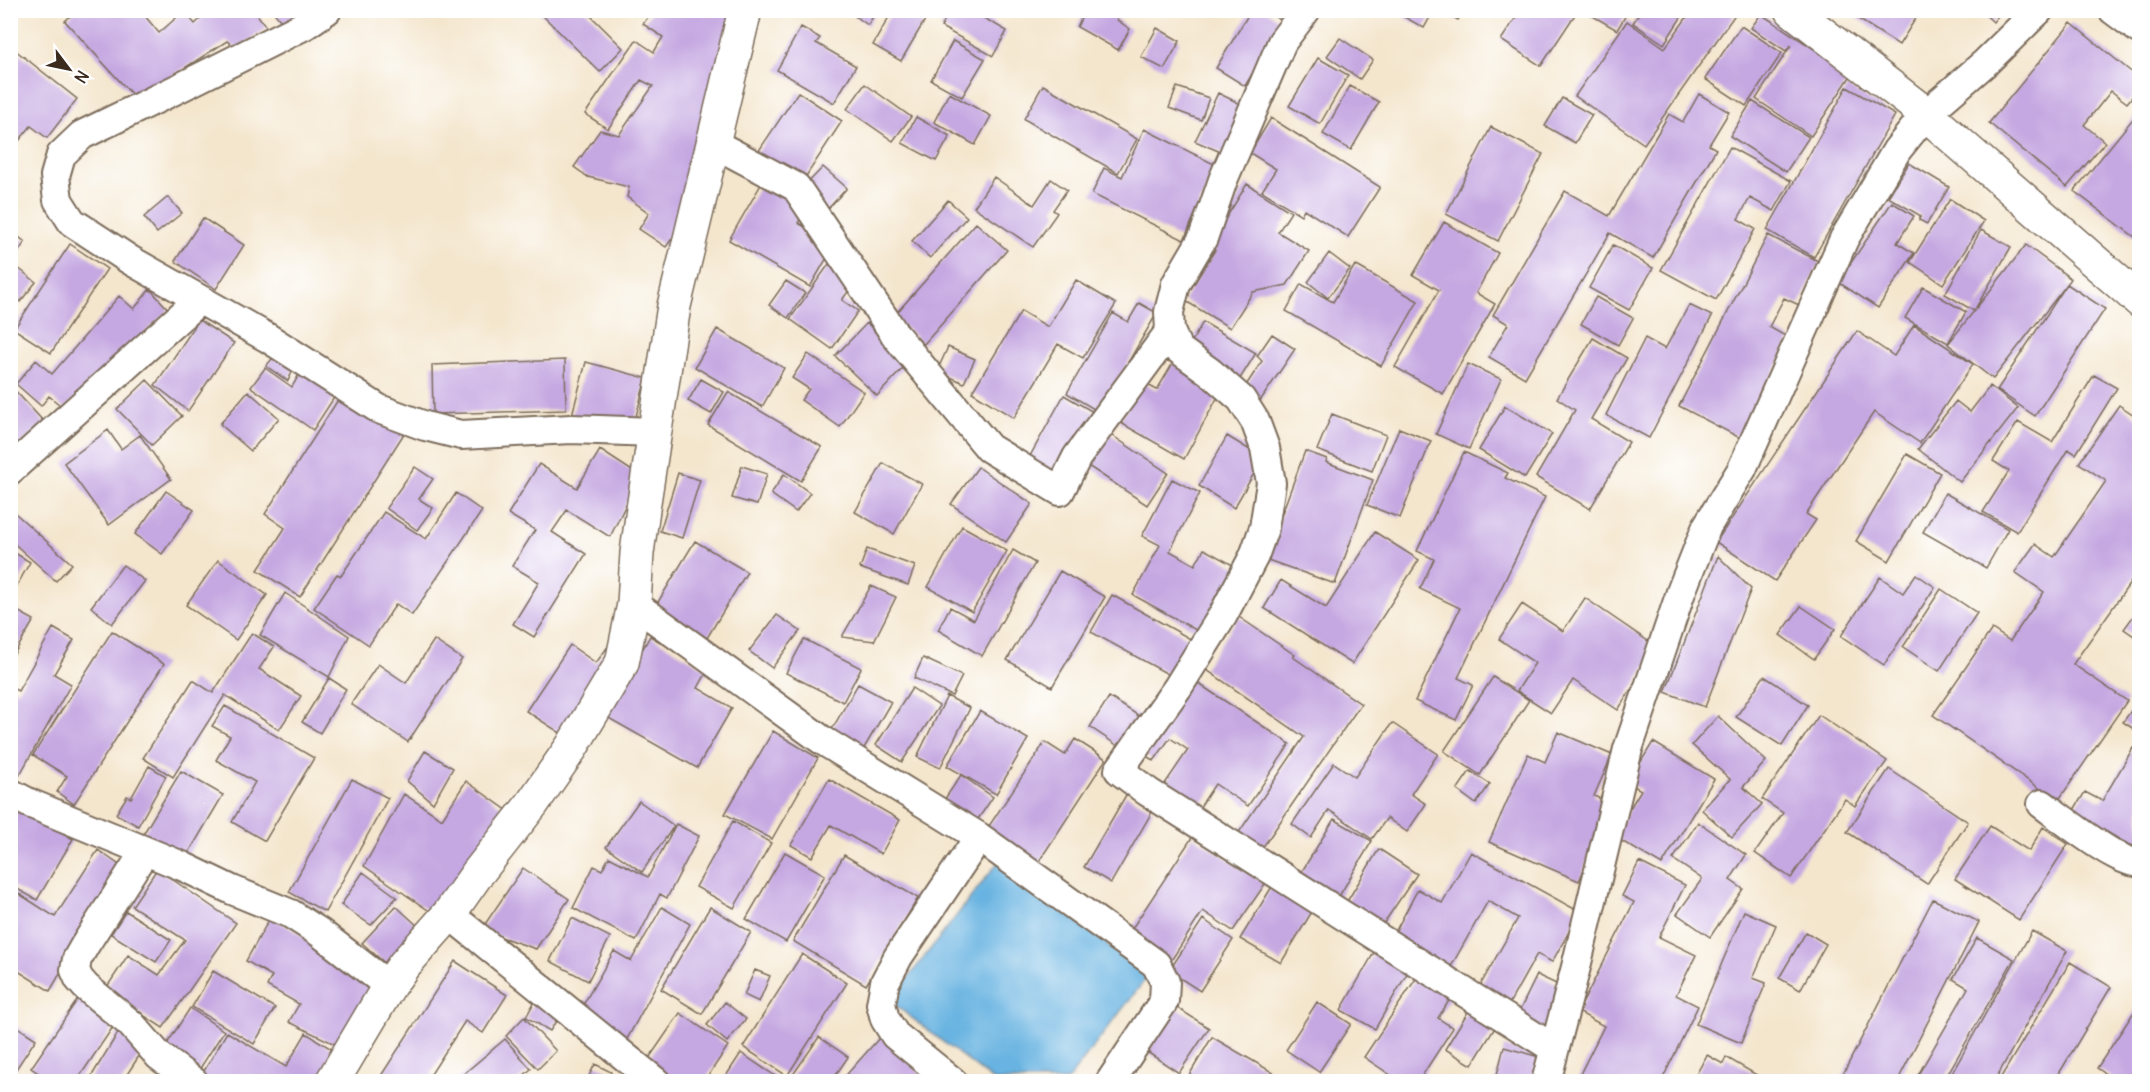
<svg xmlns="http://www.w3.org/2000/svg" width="2150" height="1092" viewBox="0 0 2150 1092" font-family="Delius,sans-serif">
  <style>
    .water { fill: #68b3e1; stroke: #526e80; stroke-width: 1.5 }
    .building { fill: #c5a7e1 }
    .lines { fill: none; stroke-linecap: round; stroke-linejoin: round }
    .minor-casing { stroke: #7c6c5b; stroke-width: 32 }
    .tertiary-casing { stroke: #7c6c5b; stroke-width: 36 }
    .minor { stroke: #fff; stroke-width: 28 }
    .tertiary { stroke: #fff; stroke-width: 33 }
  </style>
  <rect width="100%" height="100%" fill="#fff"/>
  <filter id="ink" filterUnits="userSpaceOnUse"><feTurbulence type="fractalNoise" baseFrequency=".0167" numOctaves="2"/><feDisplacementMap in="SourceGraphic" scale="12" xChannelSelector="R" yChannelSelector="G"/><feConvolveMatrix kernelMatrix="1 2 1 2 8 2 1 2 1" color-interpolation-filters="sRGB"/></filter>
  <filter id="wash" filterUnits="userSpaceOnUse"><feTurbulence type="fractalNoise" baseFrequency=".008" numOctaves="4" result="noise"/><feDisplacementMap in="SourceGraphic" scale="24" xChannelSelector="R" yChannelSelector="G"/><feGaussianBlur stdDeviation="1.35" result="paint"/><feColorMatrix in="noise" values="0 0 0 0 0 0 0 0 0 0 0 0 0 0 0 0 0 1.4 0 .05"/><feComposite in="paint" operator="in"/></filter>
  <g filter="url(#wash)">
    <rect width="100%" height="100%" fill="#f4e6cd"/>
    <path class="water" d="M999 861 1148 976 1067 1081H994L890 1001Z"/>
    <g id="blocks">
      <path class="building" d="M77 10H140L159 33 184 11 195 24 210 10H254L267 28 237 49 227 41 136 99 65 21Z
        M272 10H308L285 26Z
        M537 10H585L623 48 600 72Z
        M653 10H737L688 216 666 247 639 229 649 213 627 197 629 187 588 177 574 167 600 130 619 135 653 86 641 80 608 129 585 114 636 40 654 52 663 37 643 24Z
        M846 10H877L868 25Z
        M893 10H920L928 15 901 61 873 45Z
        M950 10H970L1007 31 993 56 941 27Z
        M997 10H1010L1007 16Z
        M1085 10H1120L1117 20 1130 29 1118 50 1077 27Z
        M1251 10H1265L1283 22 1245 86 1216 68Z
        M1399 10H1434L1424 28 1397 13Z
        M1441 10H1464L1458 20Z
        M1521 10H1578L1541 66 1501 40Z
        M1594 10H1629L1617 30 1591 15Z
        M1641 10H1686L1664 44 1633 23Z
        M1692 10H1726L1734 16 1644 144 1575 96 1627 21 1665 48Z
        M1844 10H1921L1899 45Z
        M1980 10H2003L1993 22Z
        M1761 14 1852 74 1811 136 1756 99 1791 45 1786 51 1751 28Z
        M2071 23 2140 79V87L2127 103 2111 91 2084 125 2105 142 2067 187 1989 123Z
        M1741 26 1782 53 1746 106 1705 79Z
        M801 27 820 38 816 43 856 66 834 103 777 70Z
        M1157 28 1180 41 1164 69 1141 57Z
        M1340 38 1373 60 1360 79 1327 56Z
        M953 41 985 59 962 97 931 80Z
        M10 46 77 99 47 138 31 126 10 152Z
        M1318 58 1348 75 1320 124 1289 106Z
        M865 84 911 117 893 141 847 109Z
        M1043 85 1137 139 1118 173 1024 119Z
        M1350 86 1379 102 1351 150 1323 134Z
        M1177 87 1209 98 1201 120 1169 108Z
        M1847 87 1895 115 1814 257 1767 230Z
        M798 92 842 121 799 187 754 158Z
        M949 93 991 116 975 145 934 122Z
        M1218 93 1251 109 1230 156 1195 141Z
        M1699 94 1729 112 1709 145 1716 149 1653 258 1610 233 1525 378 1489 357 1508 324 1493 315 1565 191 1609 216 1669 114 1683 122Z
        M1562 98 1592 115 1575 143 1545 126Z
        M1752 101 1809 137 1786 172 1730 136Z
        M2140 110V241L2074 191Z
        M916 117 950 136 936 161 902 143Z
        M1271 118 1380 187 1348 237 1304 209 1301 215 1262 191 1276 169 1250 153Z
        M1491 127 1543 154 1498 241 1446 214Z
        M1144 129 1216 165 1184 240 1092 194 1104 168 1122 177Z
        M1730 147 1791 181 1774 211 1750 198 1738 219 1755 229 1716 300 1661 270Z
        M1909 163 1949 187 1927 224 1919 220 1921 216 1888 197Z
        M823 167 847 188 825 212 801 190Z
        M994 177 1034 205 1051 179 1067 190 1053 210 1057 213 1033 247 974 207Z
        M763 181 807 207 798 223 835 244 810 287 729 240Z
        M1247 184 1291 212 1278 232 1309 251 1287 285 1253 292 1230 328 1184 300 1215 250 1208 247Z
        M168 197 182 213 157 233 144 217Z
        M1950 199 1984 221 1943 284 1910 262Z
        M948 200 967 217 930 258 912 241Z
        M1892 202 1914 216 1897 243 1914 253 1878 308 1838 282Z
        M203 218 244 245 216 289 175 261Z
        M1444 222 1498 253 1476 293 1495 304 1443 394 1395 367 1439 290 1413 275Z
        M976 223 1007 250 924 344 893 317Z
        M10 230 25 242 10 265Z
        M1981 230 2011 247 1974 311 1945 294Z
        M1768 235 1820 262 1799 305 1784 298 1769 327 1791 339 1740 438 1679 406Z
        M70 244 107 269 51 353 14 329Z
        M1613 245 1653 268 1629 310 1589 288Z
        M2026 245 2071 279 1993 379 1948 344Z
        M1329 253 1350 269 1328 298 1308 282Z
        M834 257 860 275 842 300 858 311 832 349 790 319Z
        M13 264 36 282 20 302 10 294V267Z
        M1355 265 1418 301 1381 366 1286 311 1301 284 1333 302Z
        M1076 280 1116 304 1083 358 1058 344 1014 418 972 392 1021 311 1048 327Z
        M786 281 805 293 788 318 769 305Z
        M2067 284 2105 309 2035 416 1997 390Z
        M1923 287 1966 312 1948 343 1905 318Z
        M150 289 169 310 65 409 49 396 41 406 16 384 36 360 52 374 119 296 134 309Z
        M1596 297 1633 318 1618 345 1581 324Z
        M1139 303 1157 313 1099 412 1067 393 1113 313 1128 322Z
        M1689 305 1712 316 1649 438 1606 415 1645 338 1665 349Z
        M199 320 234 343 188 411 155 385Z
        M1203 322 1256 353 1238 382 1186 352Z
        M867 323 906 365 877 396 835 356Z
        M1914 325 1973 364 1920 443 1874 412 1806 514 1816 520 1775 581 1716 542 1857 331 1894 356Z
        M717 329 784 368 762 407 695 367Z
        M1272 334 1295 349 1256 407 1239 396 1262 361 1257 356Z
        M1593 338 1627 358 1591 419 1629 442 1590 509 1536 477 1575 410 1557 398Z
        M948 347 975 359 964 383 937 371Z
        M278 352 296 363 288 381 266 366Z
        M808 354 864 392 840 427 801 400 809 389 792 378Z
        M565 360 566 410 433 414 432 365Z
        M586 362 646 378 632 432 572 415Z
        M1173 363 1221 391 1184 459 1119 422 1142 382 1157 390Z
        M1468 364 1501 379 1469 449 1436 434Z
        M265 368 292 387 303 368 339 390 313 430 251 387Z
        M2094 375 2117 388 2076 454 2068 449 2017 532 1983 512 2009 471 1993 461 2018 422 2052 442Z
        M701 379 724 392 711 414 688 401Z
        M147 380 182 416 152 445 117 409Z
        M10 385 45 423 10 454Z
        M1990 386 2018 408 1960 482 1918 449 1956 401 1970 412Z
        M248 391 279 418 251 451 220 424Z
        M343 392 405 432 300 597 258 570 285 528 265 514Z
        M728 392 822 447 801 481 708 425Z
        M1064 395 1100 416 1057 494 1020 474Z
        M2119 405 2140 419V569L2073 664 2127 701 2058 801 1933 715 1992 629 2010 641 2044 592 2015 572 2035 544 2054 557 2106 481 2079 463Z
        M1505 406 1552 434 1525 478 1479 450Z
        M1332 414 1386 435 1372 471 1317 450Z
        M1399 428 1431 441 1400 518 1367 505Z
        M108 430 121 449 140 435 171 479 109 525 64 463Z
        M1110 434 1168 473 1147 505 1088 466Z
        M1227 436 1263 458 1234 508 1199 486Z
        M600 450 640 476 610 537 567 510 552 532 586 554 534 637 513 624 539 582 512 566 535 530 508 514 539 464 577 488Z
        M1305 451 1327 459 1326 462 1373 480 1335 584 1265 559Z
        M1464 452 1508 473 1505 478 1545 497 1458 678 1473 685 1456 720 1415 701 1460 608 1420 589 1434 559 1417 551Z
        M1907 454 1940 473 1889 561 1856 541Z
        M883 463 922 484 894 534 855 512Z
        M742 466 767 474 757 505 732 498Z
        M415 467 433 479 419 499 433 508 417 530 386 508Z
        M978 467 1032 504 1006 542 951 504Z
        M678 473 700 480 682 538 660 531Z
        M784 474 810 493 796 512 771 494Z
        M1172 479 1200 493 1170 551 1195 565 1204 549 1240 569 1203 634 1133 595 1160 545 1142 536Z
        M166 491 194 510 162 554 135 534Z
        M456 493 482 511 412 615 396 604 369 645 314 608 337 574 341 576 384 512 426 539Z
        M1945 493 2008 529 1986 568 1923 532Z
        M15 513 72 564 56 581 10 540V518Z
        M962 526 1007 551 972 612 928 587Z
        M1375 532 1419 560 1352 664 1264 608 1281 580 1326 608Z
        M695 541 747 572 707 638 655 607Z
        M867 549 915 566 908 585 860 568Z
        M10 550 30 562 10 598Z
        M1013 550 1035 563 982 656 938 630 950 607 974 620Z
        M1718 556 1751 589 1705 707 1665 692Z
        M218 560 267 595 236 640 186 605Z
        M123 565 145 581 112 624 91 607Z
        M1060 571 1105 597 1052 687 1007 660Z
        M1916 574 1935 587 1884 665 1841 636 1880 577 1903 593Z
        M871 586 896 597 874 641 842 637Z
        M1941 589 1977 613 1939 671 1903 647Z
        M285 593 349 636 329 677 260 635Z
        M1112 595 1196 642 1175 678 1091 632Z
        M1585 598 1658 648 1618 710 1573 680 1551 713 1517 691 1535 663 1499 639 1522 604 1563 631Z
        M1801 606 1835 629 1814 659 1780 635Z
        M10 607 34 620 10 661Z
        M2140 607V640L2124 629Z
        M777 615 800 631 772 668 749 651Z
        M1239 617 1295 655 1293 657 1361 704 1256 857 1233 841 1304 737 1204 668Z
        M53 628 74 640 54 674 71 684 19 776 10 771V687L18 691Z
        M112 631 164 664 74 804 57 792 67 776 33 755Z
        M252 633 274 647 259 669 301 696 279 730 225 695 173 777 143 758 193 680 213 693Z
        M650 636 708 670 698 688 732 708 697 768 605 716Z
        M804 639 861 668 843 702 786 673Z
        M434 640 462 659 408 742 351 704 378 664 406 683Z
        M570 645 596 663 609 645 618 654 568 738 526 711Z
        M923 658 962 676 952 696 914 678Z
        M1764 676 1808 705 1782 746 1736 717Z
        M1493 677 1529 700 1480 775 1444 751Z
        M329 678 346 689 320 733 302 722Z
        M1190 678 1290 744 1248 806 1215 784 1194 816 1158 794 1188 750 1170 738 1154 761 1140 752Z
        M858 684 891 702 863 750 831 731Z
        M912 688 939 706 902 762 876 745Z
        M947 696 970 708 940 768 917 757Z
        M1109 697 1147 721 1127 752 1090 727Z
        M2140 698V733L2123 722Z
        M225 706 314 758 265 841 232 822 255 782 216 760 230 736 212 726Z
        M980 711 1028 739 996 794 947 766Z
        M1819 715 1887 761 1855 806 1845 799 1791 878 1755 853 1783 813 1762 799Z
        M1718 716 1766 761 1743 787 1762 804 1732 837 1702 810 1730 779 1692 745Z
        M1392 723 1438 754 1411 794 1426 804 1407 832 1387 818 1372 839 1329 810 1311 838 1292 824 1334 763 1355 777Z
        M773 731 818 758 772 839 725 814Z
        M1558 732 1612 755 1594 796 1612 804 1579 881 1489 842 1528 754 1545 762Z
        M1075 739 1106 759 1034 869 983 835 1045 742 1065 755Z
        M1653 742 1714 779 1662 865 1613 836 1641 790 1628 783Z
        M2133 748 2140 751V859L2064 826 2085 792 2102 801Z
        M425 751 453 768 433 803 407 781Z
        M149 766 166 776 138 826 116 814 127 796 131 798Z
        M1889 769 1968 822 1927 884 1847 832Z
        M181 771 223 795 184 861 142 836Z
        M1470 771 1490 784 1476 804 1457 790Z
        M961 775 993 797 970 831 938 809Z
        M352 779 388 798 325 912 289 892Z
        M829 779 900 820 881 854 831 825 812 857 791 845Z
        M466 781 508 811 431 912 364 866 404 794 442 819Z
        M1126 795 1153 810 1111 883 1084 867Z
        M639 801 674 826 642 872 606 847Z
        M10 802 73 839 37 900 10 885Z
        M1334 819 1372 841 1338 898 1299 876Z
        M733 821 771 843 734 908 696 887Z
        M1698 822 1746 855 1730 880 1743 889 1710 937 1677 914 1702 879 1673 859Z
        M676 824 699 836 667 898 660 894 636 941 573 908 594 866 602 870 609 857 648 877Z
        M1990 826 2029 851 2043 827 2068 844 2019 920 1955 879Z
        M1193 836 1265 884 1233 931 1203 911 1165 970 1123 942Z
        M1379 849 1417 874 1384 923 1346 903Z
        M98 850 122 867 50 991 10 966V888L55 917Z
        M785 852 825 875 786 942 746 919Z
        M1471 852 1580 912 1552 962 1537 954 1505 1011 1476 993 1518 918 1488 901 1449 970 1392 938 1418 889 1442 903Z
        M844 855 918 898 866 985 793 941Z
        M1639 862 1685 885 1659 937 1696 955 1676 995 1698 1006 1661 1082H1576L1604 1026 1578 1012 1634 902 1622 896Z
        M523 868 569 899 536 949 481 930Z
        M157 869 236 923 163 1028 105 990 128 955 159 975 185 940 132 906Z
        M363 872 397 897 371 925 341 905Z
        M1276 880 1316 905 1281 963 1240 939Z
        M1933 899 1979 922 1897 1082H1839Z
        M396 906 420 928 387 965 362 943Z
        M662 907 690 924 627 1039 579 1012 614 951 631 961Z
        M710 907 751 932 702 1014 661 989Z
        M126 911 171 940 156 962 111 934Z
        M1744 911 1776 925 1753 978 1766 983 1741 1043 1696 1024Z
        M271 916 372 981 341 1047 289 1022 299 1004 267 986 272 976 246 961Z
        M572 918 610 937 588 981 550 961Z
        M1203 919 1233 940 1200 991 1169 971Z
        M2032 931 2067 951 1994 1082H1947Z
        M1806 932 1826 944 1800 990 1779 978Z
        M1977 938 2014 959 1943 1082H1914L1968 988 1953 979Z
        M1375 951 1409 970 1375 1029 1341 1010Z
        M802 954 847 983 787 1076 743 1047Z
        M455 961 507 995 483 1033 465 1021 431 1074 443 1082H377Z
        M2070 962 2111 987 2054 1082H1998Z
        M755 970 770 976 759 1002 744 995Z
        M213 971 275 1008 254 1044 192 1007Z
        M1419 974 1452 996 1438 1018 1453 1028 1418 1082H1401L1364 1057Z
        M1537 975 1567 989 1546 1032 1516 1018Z
        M540 992 565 1006 550 1031 526 1017Z
        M80 996 117 1021 76 1082H52L31 1068Z
        M725 1002 746 1019 727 1042 707 1025Z
        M1317 1002 1351 1024 1319 1072 1286 1050Z
        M2138 1006 2140 1008V1082H2118L2097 1068Z
        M1176 1007 1209 1028 1179 1073 1147 1052Z
        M190 1008 224 1031 199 1070 165 1047Z
        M1469 1010 1496 1026 1472 1065 1445 1049Z
        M680 1013 728 1046 704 1082H664L643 1067Z
        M524 1017 556 1051 538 1069 506 1036Z
        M10 1022 36 1039 10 1078Z
        M119 1031 141 1053 122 1082H88Z
        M227 1032 286 1067 306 1033 338 1053 321 1082H211L201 1076Z
        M881 1036 930 1082H840Z
        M819 1037 848 1057 831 1082H788Z
        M1212 1037 1282 1078 1280 1082H1185Z
        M505 1039 531 1069 516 1082H454Z
        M1504 1047 1539 1057 1532 1082H1495Z
        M741 1053 784 1082H722Z
        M1707 1055 1723 1064 1726 1057 1760 1077 1757 1082H1692Z
        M595 1064 611 1072 606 1082H586Z
        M1170 1076 1180 1082H1166Z"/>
    </g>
  </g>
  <g filter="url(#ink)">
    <use href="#blocks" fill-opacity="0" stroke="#7c6c5b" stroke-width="1.5"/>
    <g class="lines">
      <defs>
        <path id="minor" d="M327 10 305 25 181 87 82 135 61 155 55 176 58 200 72 222 130 260 268 338 379 409 425 426 461 435 571 429 654 432
          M1306 10 1282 42 1223 180 1203 238 1176 284 1169 312 1170 331 1178 349 1210 372 1241 399 1255 421 1265 448 1271 483 1264 528 1254 556 1223 615 1178 687 1119 770 1148 792 1553 1048
          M2113 10 2140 30
          M713 143 796 187 896 336 989 448 1060 491 1077 457 1170 331
          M10 470 199 300
          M634 604 822 740 979 837 1156 964 1165 982 1164 1001 1110 1082
          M10 793 29 803 182 866 232 890 291 914 319 932 389 986
          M2042 804C2060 817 2121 866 2140 862
          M145 851 85 945 77 959 75 970 79 979 86 987 131 1024 159 1056 194 1082
          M449 914 656 1082
          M953 1082 895 1035 885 1019 881 1004 885 982 898 957 979 837
          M1546 1082 1576 967 1628 749 1681 592 1707 526 1742 469 1844 239 1897 150 1926 114 1986 62 2039 10"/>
        <path id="tertiary" d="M1792 10 1926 114 2140 301
          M332 1082 389 986 404 965 449 914 477 874 532 804 571 748 622 663 634 604 637 553 643 509 674 306 745 10"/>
      </defs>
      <use href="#minor" class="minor-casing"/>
      <use href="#tertiary" class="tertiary-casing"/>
      <use href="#minor" class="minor"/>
      <use href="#tertiary" class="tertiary"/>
    </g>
  </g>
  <rect width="2150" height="1092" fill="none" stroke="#fff" stroke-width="36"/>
  <g transform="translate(69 69) rotate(122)" stroke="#ffffff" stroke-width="4.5" paint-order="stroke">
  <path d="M0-4.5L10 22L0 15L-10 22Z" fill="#3b2a1e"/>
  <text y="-9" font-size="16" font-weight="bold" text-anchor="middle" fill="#3b2a1e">N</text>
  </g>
</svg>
